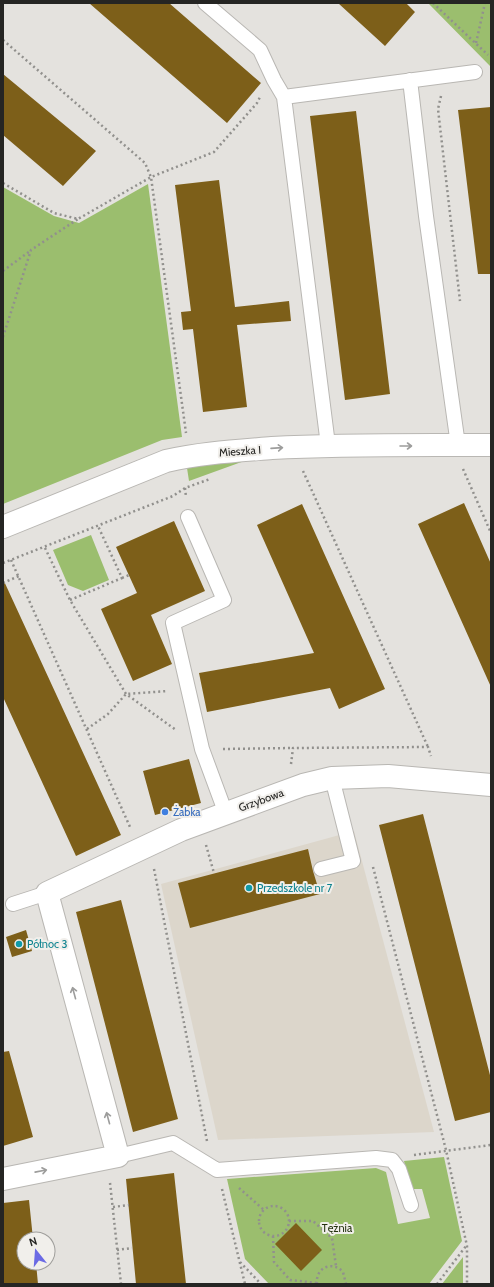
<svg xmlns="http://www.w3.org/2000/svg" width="494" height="1287" viewBox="0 0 494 1287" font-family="Cabin,sans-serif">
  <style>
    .built { fill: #dcd6cb }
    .green { fill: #9bbe6e }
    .building { fill: #7d5f19 }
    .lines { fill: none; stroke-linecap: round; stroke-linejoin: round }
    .lane-casing { stroke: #b9b7b3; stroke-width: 16 }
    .street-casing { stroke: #b9b7b3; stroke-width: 24 }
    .path { stroke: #91908d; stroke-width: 2.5; stroke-dasharray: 2 3; stroke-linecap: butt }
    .lane { stroke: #fff; stroke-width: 14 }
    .street { stroke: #fff; stroke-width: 22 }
    .oneway { stroke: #9d9d9c }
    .shop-dot { fill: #3f7fe0; stroke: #f1efeb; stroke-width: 1.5 }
    .culture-dot { fill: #0f9aa8; stroke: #f1efeb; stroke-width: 1.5 }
    .labels { text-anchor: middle; stroke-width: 4; stroke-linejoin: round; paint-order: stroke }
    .street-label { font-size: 11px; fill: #252523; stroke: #f1efeb }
    .shop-label { font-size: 11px; fill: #366cbe; stroke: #f1efeb; text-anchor: start }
    .culture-label { font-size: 11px; fill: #0d838f; stroke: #f1efeb; text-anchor: start }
    .park-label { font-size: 11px; fill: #23310f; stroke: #f1efeb }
  </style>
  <rect width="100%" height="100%" fill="#e4e2de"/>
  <path class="built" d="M354 831 434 1132 218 1140 161 884Z"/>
  <path class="green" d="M428 3H491V67Z
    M148 184 182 437 162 440 3 504V187L54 216 79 223Z
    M247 460 189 481 187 468 209 462Z
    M91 535 109 580 83 591 68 585 53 550Z
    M444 1157 462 1241 429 1284H269L245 1259 227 1179 376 1168 386 1172 398 1224 430 1218 422 1189H411L404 1161Z
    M463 1257V1284H442Z"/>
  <path class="building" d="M89 3H169L261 83 227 123Z
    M338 3H406L415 12 385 46Z
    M3 74 96 151 63 186 3 135Z
    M491 107V274H478L458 110Z
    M356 111 390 394 345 400 310 116Z
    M219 180 235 307 289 301 291 321 237 325 247 407 203 412 193 329 183 330 181 312 191 311 175 185Z
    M464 503 491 564V687L418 524Z
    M302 504 385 689 339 709 330 688 207 712 199 673 314 653 257 525Z
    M174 521 205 591 151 615 172 664 133 681 101 609 137 593 116 547Z
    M3 579 121 835 76 856 3 697Z
    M189 759 201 803 155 815 143 771Z
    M423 814 491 1079V1112L455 1121 379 825Z
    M308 849 313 871 320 894 190 928 178 883Z
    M121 900 178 1119 133 1132 76 912Z
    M26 930 32 951 12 957 6 937Z
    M9 1051 33 1137 3 1146V1052Z
    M174 1173 186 1284H136L126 1179Z
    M29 1200 33 1239H24V1263H36L38 1284H3V1203Z
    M296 1223 322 1250 301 1271 275 1244Z"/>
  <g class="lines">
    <defs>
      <path id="lane" d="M205 3 260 50 274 80 284 97 328 445
        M410 80 426 216 458 445
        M284 97 475 72
        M188 517 224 600 173 623 202 749 226 814
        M321 869 353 861 332 778
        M13 904 47 893
        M118 1156 173 1143 217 1170 376 1158 392 1160 399 1169 411 1205"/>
      <path id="street" d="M3 527 166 461C201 453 236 451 272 448 345 444 418 445 491 445
        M3 1179 118 1156 47 893 181 830 303 785 332 778 388 776 491 785"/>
    </defs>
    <use href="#lane" class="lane-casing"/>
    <use href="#street" class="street-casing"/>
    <path class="path" d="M433 3 488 55
      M3 40 145 163 151 177 186 433
      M476 43 485 3
      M441 96 438 109 460 301
      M3 183 54 213 78 219 151 177 214 152 257 103 260 97
      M3 271 30 251
      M3 337 31 250 78 219
      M463 469 491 533
      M303 471 428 747
      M185 488 186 497
      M45 548 70 600 126 694 176 730
      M11 560 130 827
      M3 563 173 496 185 488 210 479
      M122 578 129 575
      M3 583 19 576
      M70 600 122 578 98 526
      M87 729 108 714 126 694 168 691
      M223 749 293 748
      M291 764 293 748 428 747 431 756
      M206 845 214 873
      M373 867 446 1150 467 1246V1284
      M154 869 207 1141
      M414 1155 491 1145
      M110 1183 121 1284
      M239 1188 264 1210
      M222 1189 245 1284
      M259 1221a15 15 0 1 1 30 0a15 15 0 1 1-30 0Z
      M113 1207 129 1205
      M289 1221H313L332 1238 336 1266
      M273 1236 274 1262 290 1280 317 1283
      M117 1250 132 1248
      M240 1262 261 1284
      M317 1284C315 1268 332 1260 343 1272L346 1284
      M437 1284 466 1246"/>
    <use href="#lane" class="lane"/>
    <use href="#street" class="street"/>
  </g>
  <defs><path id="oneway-shaft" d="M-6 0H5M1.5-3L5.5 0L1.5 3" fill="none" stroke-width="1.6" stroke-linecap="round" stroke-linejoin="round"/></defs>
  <g class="oneway">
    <use href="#oneway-shaft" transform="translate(406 446)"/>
    <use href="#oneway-shaft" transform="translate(277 448) rotate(-4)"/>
    <use href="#oneway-shaft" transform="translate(74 993) rotate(-105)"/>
    <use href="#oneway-shaft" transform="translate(108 1118) rotate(-105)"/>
    <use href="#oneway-shaft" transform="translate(41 1171) rotate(-11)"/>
  </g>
  <circle class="shop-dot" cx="165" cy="812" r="4"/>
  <g class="culture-dot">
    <circle cx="249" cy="888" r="4"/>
    <circle cx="19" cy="944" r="4"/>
  </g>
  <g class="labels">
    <g class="street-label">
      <text transform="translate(240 451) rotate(-4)" y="4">Mieszka I</text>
      <text transform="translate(261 800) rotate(-20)" y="4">Grzybowa</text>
    </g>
    <g class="shop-label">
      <text x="173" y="816">Żabka</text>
    </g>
    <g class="culture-label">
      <text x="257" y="892">Przedszkole nr 7</text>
      <text x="27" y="948">Północ 3</text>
    </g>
    <g class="park-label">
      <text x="337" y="1232">Tężnia</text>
    </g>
  </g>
  <rect width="494" height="1287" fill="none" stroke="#252523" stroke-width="8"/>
  <g transform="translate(36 1251) rotate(343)"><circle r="19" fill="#f1efeb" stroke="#9f9e9b"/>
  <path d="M0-3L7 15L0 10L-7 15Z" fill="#6b6ae4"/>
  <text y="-6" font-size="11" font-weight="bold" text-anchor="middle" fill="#252523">N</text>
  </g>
</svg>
